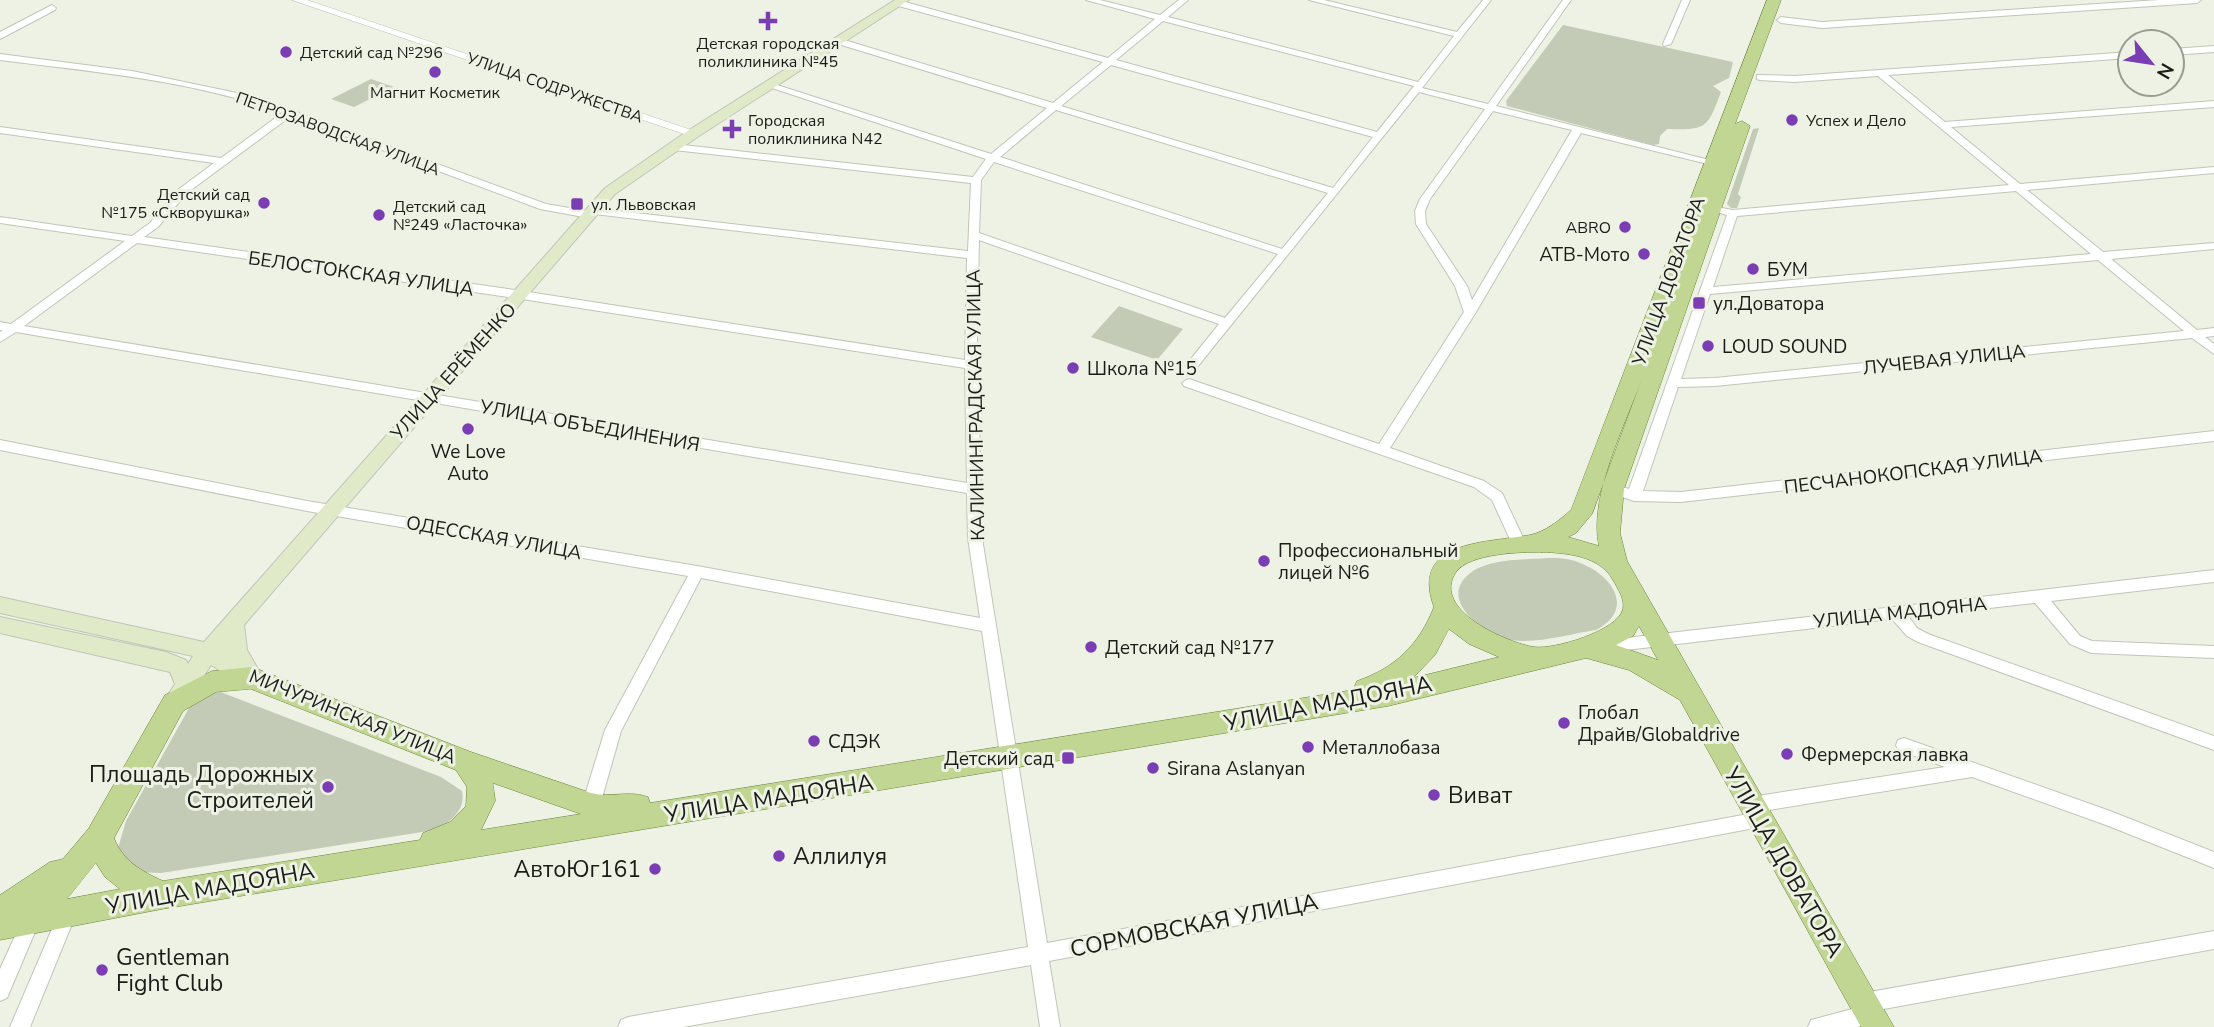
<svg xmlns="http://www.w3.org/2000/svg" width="2214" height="1027" viewBox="0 0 2214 1027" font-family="'Nunito Sans',sans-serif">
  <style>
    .green { fill: #c3cbb6 }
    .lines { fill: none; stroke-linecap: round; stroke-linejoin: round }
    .minor-casing { stroke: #c0c5b8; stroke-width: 2 }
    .tertiary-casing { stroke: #c0c5b8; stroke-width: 1 }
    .secondary-casing { stroke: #c0c5b8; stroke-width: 2 }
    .primary-casing { stroke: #6b8338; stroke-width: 1 }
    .minor { fill: #fff; fill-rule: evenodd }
    .tertiary { fill: #fff; fill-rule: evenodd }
    .secondary { fill: #e0eac8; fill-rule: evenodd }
    .primary { fill: #c1d692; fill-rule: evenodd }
    .poi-dot { fill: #7a3db3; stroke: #edf2e5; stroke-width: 2.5 }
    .labels { text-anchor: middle; stroke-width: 6; stroke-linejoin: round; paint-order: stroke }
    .far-poi-label { font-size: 16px; fill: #1a1c17; stroke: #edf2e5; text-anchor: start }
    .far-street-label { font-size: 16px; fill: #1a1c17; stroke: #edf2e5 }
    .poi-label { font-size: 19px; fill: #1a1c17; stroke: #edf2e5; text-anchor: start }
    .street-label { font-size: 19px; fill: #1a1c17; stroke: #edf2e5 }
    .near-street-label { font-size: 23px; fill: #1a1c17; stroke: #edf2e5 }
    .near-poi-label { font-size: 23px; fill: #1a1c17; stroke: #edf2e5; text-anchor: start }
  </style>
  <rect width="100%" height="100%" fill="#edf2e5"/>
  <path class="green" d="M1563 25 1733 62 1729 78 1713 86 1721 92C1707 129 1707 130 1667 129L1660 136 1659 144 1653 145 1507 106 1506 101Z
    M371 79 394 87 354 107 331 99Z
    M1759 128 1738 194 1741 197 1737 208H1731L1727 204 1753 129Z
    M1119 306 1183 329 1157 360 1091 337Z
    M1547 558C1559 558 1569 558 1580 563 1612 575 1636 609 1596 630 1569 634 1538 644 1511 640 1485 635 1437 601 1469 574 1488 558 1524 560 1547 558Z
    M218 691 441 777 462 791C466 810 451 822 435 830L161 873 135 872 118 848 126 821 189 708 196 700Z"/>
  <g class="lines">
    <defs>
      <path id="minor" d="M898 0 1108 58 1155 19 1086 0H1100L1160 15 1179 0H1188L1168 17 1418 82 1454 36 1309 0H1324L1457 32 1483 0H1491L1422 88 1488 104 1563 0H1571L1496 106 1717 162 1712 165 1581 133 1476 312 1390 448 1484 481 1502 493 1526 544 1524 548H1514L1492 500 1474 487 1184 386 1182 383 1188 379 1192 380 1379 444 1464 312 1455 286 1416 224 1415 211 1420 199 1485 109 1419 92 1190 376H1182L1180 373 1182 370 1219 324 979 240 977 339 982 538 1047 943 1759 812 1765 814 1768 820 1765 826 1049 961 1060 1027H1040L1031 965 683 1027H618L621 1020 628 1017 1028 947 982 631 701 578 621 731 600 805 597 810 591 813 585 810 582 805 605 730 688 576 307 511 0 450V440L307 501 697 566 980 618 968 538 967 493 16 332 0 342V332L3 330H0V322L11 324 125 241 0 223V217L132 236 150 223 179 189 214 163 0 133V127L221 158 282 113C193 80 94 72 0 60V54L132 71 256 97 546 204 587 211 592 208 968 251 971 183 674 150 669 147 674 144 973 177 986 159 763 85 771 83 991 154 1047 108 835 43V39H841L1053 103 1103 62 895 5 894 3ZM1163 21 1414 86 1377 132 1116 60ZM1111 65 1373 137 1333 188 1061 106ZM1056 110 1328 193 1282 249 1000 157ZM1493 111 1572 130 1472 300 1467 286 1426 224 1425 211 1430 199ZM291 116 540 209 589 218 594 214 967 258 965 360 522 291 144 237 158 227 187 193ZM994 162 1278 254 1225 318 979 233 981 180ZM137 243 522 299 965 368 967 483 24 326Z
        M1682 0H1690L1671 44 1664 46 1663 44Z
        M2159 0H2201L2197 3 1822 28 1781 23 1777 20 1781 17 1822 22Z
        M52 5 56 8 55 10 0 39V32Z
        M2214 46V52L2172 55V49Z
        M2130 52V58L1888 75 1945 122 2214 101V107L1951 127 2020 184 2214 167V173L2027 190 2103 252 2214 243V249L2111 259 2197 330 2214 328V336L2205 337 2214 344V354L2192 338 1715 386 1678 387 1643 491 1681 492 2214 431V441L1681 502 1634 501 1608 492 1606 489 1608 486 1613 484 1629 489 1727 215 1710 210V206L1733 210 2009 185 1878 76 1795 82 1760 80 1757 79V75L1795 76ZM2016 191 2091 254 1713 287 1737 216ZM2098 260 2184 331 1715 378 1681 379 1710 294Z
        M2214 570V582L2051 601 2080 636 2092 641 2214 646V658L2091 653 2070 644 2035 603 1909 617 1917 628 1928 634 2214 736V750L1918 642 1907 636 1892 619 1600 653 1595 651 1592 647 1595 643 1600 641Z
        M1904 738 2110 811 2214 852V868L2106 825 1972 777 1751 813 1745 810 1742 805 1745 800 1751 797 1945 767 1898 750 1896 745 1898 740Z
        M67 905 73 908 76 914 30 1027H10L61 908Z
        M31 911 37 914 40 920 7 998 0 1001V969L25 914Z
        M2214 931V949L1878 1010 1880 1014 1877 1021 1857 1027H1808L1811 1020 1856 1008 1854 1003 1857 996 1864 993Z"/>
      <path id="tertiary" d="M292 0H307L700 133 694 137 690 136Z"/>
      <path id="secondary" d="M895 0H909L699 136 615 194 244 625 247 650 263 678 260 684C244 690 225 673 211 665L182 710 174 712 166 710 163 703 175 684 170 672 0 633V617L166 652 186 660 188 664 193 656 0 613V597L204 642 605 188 689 130Z"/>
      <path id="primary" d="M1767 0H1781L1735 124 1742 121 1750 126 1624 489 1620 533 1627 561 1894 1027H1861L1680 700 1629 670 1586 658 1388 706 162 909 0 940V895L50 862 63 859 89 828 165 695 212 671 252 667 471 752 591 793C610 798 630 790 648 797L650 803 1353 690 1357 681C1395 668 1419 645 1434 607 1409 539 1489 543 1530 535 1545 532 1560 520 1571 510ZM1643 376C1626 423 1588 496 1599 546L1568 537 1576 533 1592 514ZM1542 552C1568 553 1600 556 1613 580 1618 589 1625 599 1623 609 1618 631 1553 650 1534 647 1508 643 1430 610 1456 572 1470 553 1521 552 1542 552ZM1639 626 1658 660 1616 645 1633 636ZM1449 629 1469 644 1499 657 1413 678 1435 655ZM251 689 456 770 467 787 466 806 450 822 423 833 420 840 163 881C141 871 123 861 114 838L183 711 216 692ZM493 783 581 814 481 830 495 801ZM96 863 105 877 120 889 67 899Z"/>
    </defs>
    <use href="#minor" class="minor-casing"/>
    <use href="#tertiary" class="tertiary-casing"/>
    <use href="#secondary" class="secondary-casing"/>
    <use href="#primary" class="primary-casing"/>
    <use href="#minor" class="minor"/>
    <use href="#tertiary" class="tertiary"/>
    <use href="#secondary" class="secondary"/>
    <use href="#primary" class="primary"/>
  </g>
  <g class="poi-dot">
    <path d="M764.5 10.5h7v7h7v7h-7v7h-7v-7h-7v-7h7z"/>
    <circle cx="286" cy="52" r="7"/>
    <circle cx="435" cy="72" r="7"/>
    <circle cx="1792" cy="120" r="7"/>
    <path d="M728.5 118.5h7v7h7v7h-7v7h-7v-7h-7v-7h7z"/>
    <circle cx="264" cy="203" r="7"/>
    <rect x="570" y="197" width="14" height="14" rx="3.5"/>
    <circle cx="379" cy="215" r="7"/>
    <circle cx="1625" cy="227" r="7"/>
    <circle cx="1644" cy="254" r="7"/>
    <circle cx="1753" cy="269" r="7"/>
    <rect x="1692" y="296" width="14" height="14" rx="3.5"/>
    <circle cx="1708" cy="346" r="7"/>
    <circle cx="1073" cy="368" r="7"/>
    <circle cx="468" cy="429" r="7"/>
    <circle cx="1264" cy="561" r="7"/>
    <circle cx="1091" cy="647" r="7"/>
    <circle cx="1564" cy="723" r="7"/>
    <circle cx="814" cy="741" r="7"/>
    <circle cx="1308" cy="747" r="7"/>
    <circle cx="1787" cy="754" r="7"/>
    <rect x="1061" y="751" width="14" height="14" rx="3.5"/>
    <circle cx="1153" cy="768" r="7"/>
    <circle cx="328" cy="787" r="7"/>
    <circle cx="1434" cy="795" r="7"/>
    <circle cx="779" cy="856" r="7"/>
    <circle cx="655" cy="869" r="7"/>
    <circle cx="102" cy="970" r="7"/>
  </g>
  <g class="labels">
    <g class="far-poi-label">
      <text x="768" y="49" text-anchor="middle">Детская городская<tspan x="768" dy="18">поликлиника №45</tspan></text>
      <text x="300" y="58">Детский сад №296</text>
      <text x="435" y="98" text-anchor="middle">Магнит Косметик</text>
      <text x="748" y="126">Городская<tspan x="748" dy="18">поликлиника N42</tspan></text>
      <text x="1806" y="126">Успех и Дело</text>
      <text x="250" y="200" text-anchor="end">Детский сад<tspan x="250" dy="18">№175 «Скворушка»</tspan></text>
      <text x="591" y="210">ул. Львовская</text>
      <text x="393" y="212">Детский сад<tspan x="393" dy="18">№249 «Ласточка»</tspan></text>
      <text x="1611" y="233" text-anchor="end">ABRO</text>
    </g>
    <g class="far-street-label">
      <text transform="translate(555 87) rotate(19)" y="6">УЛИЦА СОДРУЖЕСТВА</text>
      <text transform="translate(338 133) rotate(20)" y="6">ПЕТРОЗАВОДСКАЯ УЛИЦА</text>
    </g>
    <g class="poi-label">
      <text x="1630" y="261" text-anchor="end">АТВ-Мото</text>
      <text x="1767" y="276">БУМ</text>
      <text x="1713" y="310">ул.Доватора</text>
      <text x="1722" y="353">LOUD SOUND</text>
      <text x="1087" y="375">Школа №15</text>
      <text x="468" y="458" text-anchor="middle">We Love<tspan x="468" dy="22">Auto</tspan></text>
      <text x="1278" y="557">Профессиональный<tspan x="1278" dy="22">лицей №6</tspan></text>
      <text x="1105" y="654">Детский сад №177</text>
      <text x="1578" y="719">Глобал<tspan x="1578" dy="22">Драйв/Globaldrive</tspan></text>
      <text x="828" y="748">СДЭК</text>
      <text x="1322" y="754">Металлобаза</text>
      <text x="1801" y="761">Фермерская лавка</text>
      <text x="1054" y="765" text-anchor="end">Детский сад</text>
      <text x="1167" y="775">Sirana Aslanyan</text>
    </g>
    <g class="street-label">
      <text transform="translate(361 273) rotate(8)" y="7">БЕЛОСТОКСКАЯ УЛИЦА</text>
      <text transform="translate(1668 281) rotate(-70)" y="7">УЛИЦА ДОВАТОРА</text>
      <text transform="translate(1944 359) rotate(-6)" y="7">ЛУЧЕВАЯ УЛИЦА</text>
      <text transform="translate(453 371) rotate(-48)" y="7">УЛИЦА ЕРЁМЕНКО</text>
      <text transform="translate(975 405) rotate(-91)" y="7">КАЛИНИНГРАДСКАЯ УЛИЦА</text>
      <text transform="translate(590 425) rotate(10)" y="7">УЛИЦА ОБЪЕДИНЕНИЯ</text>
      <text transform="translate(1913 471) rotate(-7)" y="7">ПЕСЧАНОКОПСКАЯ УЛИЦА</text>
      <text transform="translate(494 537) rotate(10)" y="7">ОДЕССКАЯ УЛИЦА</text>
      <text transform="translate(1900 612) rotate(-6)" y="7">УЛИЦА МАДОЯНА</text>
      <text transform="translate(353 716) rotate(22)" y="7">МИЧУРИНСКАЯ УЛИЦА</text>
    </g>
    <g class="near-street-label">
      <text transform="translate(1328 703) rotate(-11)" y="8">УЛИЦА МАДОЯНА</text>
      <text transform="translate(769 798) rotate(-9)" y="8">УЛИЦА МАДОЯНА</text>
      <text transform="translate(1784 862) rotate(60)" y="8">УЛИЦА ДОВАТОРА</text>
      <text transform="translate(210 888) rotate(-10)" y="8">УЛИЦА МАДОЯНА</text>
      <text transform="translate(1194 925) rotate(-11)" y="8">СОРМОВСКАЯ УЛИЦА</text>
    </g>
    <g class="near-poi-label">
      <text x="314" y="782" text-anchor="end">Площадь Дорожных<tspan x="314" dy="26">Строителей</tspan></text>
      <text x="1448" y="803">Виват</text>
      <text x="793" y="864">Аллилуя</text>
      <text x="641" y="877" text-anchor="end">АвтоЮг161</text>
      <text x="116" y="965">Gentleman<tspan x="116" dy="26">Fight Club</tspan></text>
    </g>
  </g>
  <g transform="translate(2151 63) rotate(120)"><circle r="33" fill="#edf2e5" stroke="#999c93" stroke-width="2"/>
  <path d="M0-5L12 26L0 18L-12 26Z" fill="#7a3db3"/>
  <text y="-10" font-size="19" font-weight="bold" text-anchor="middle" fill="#1a1c17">N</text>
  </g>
</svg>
